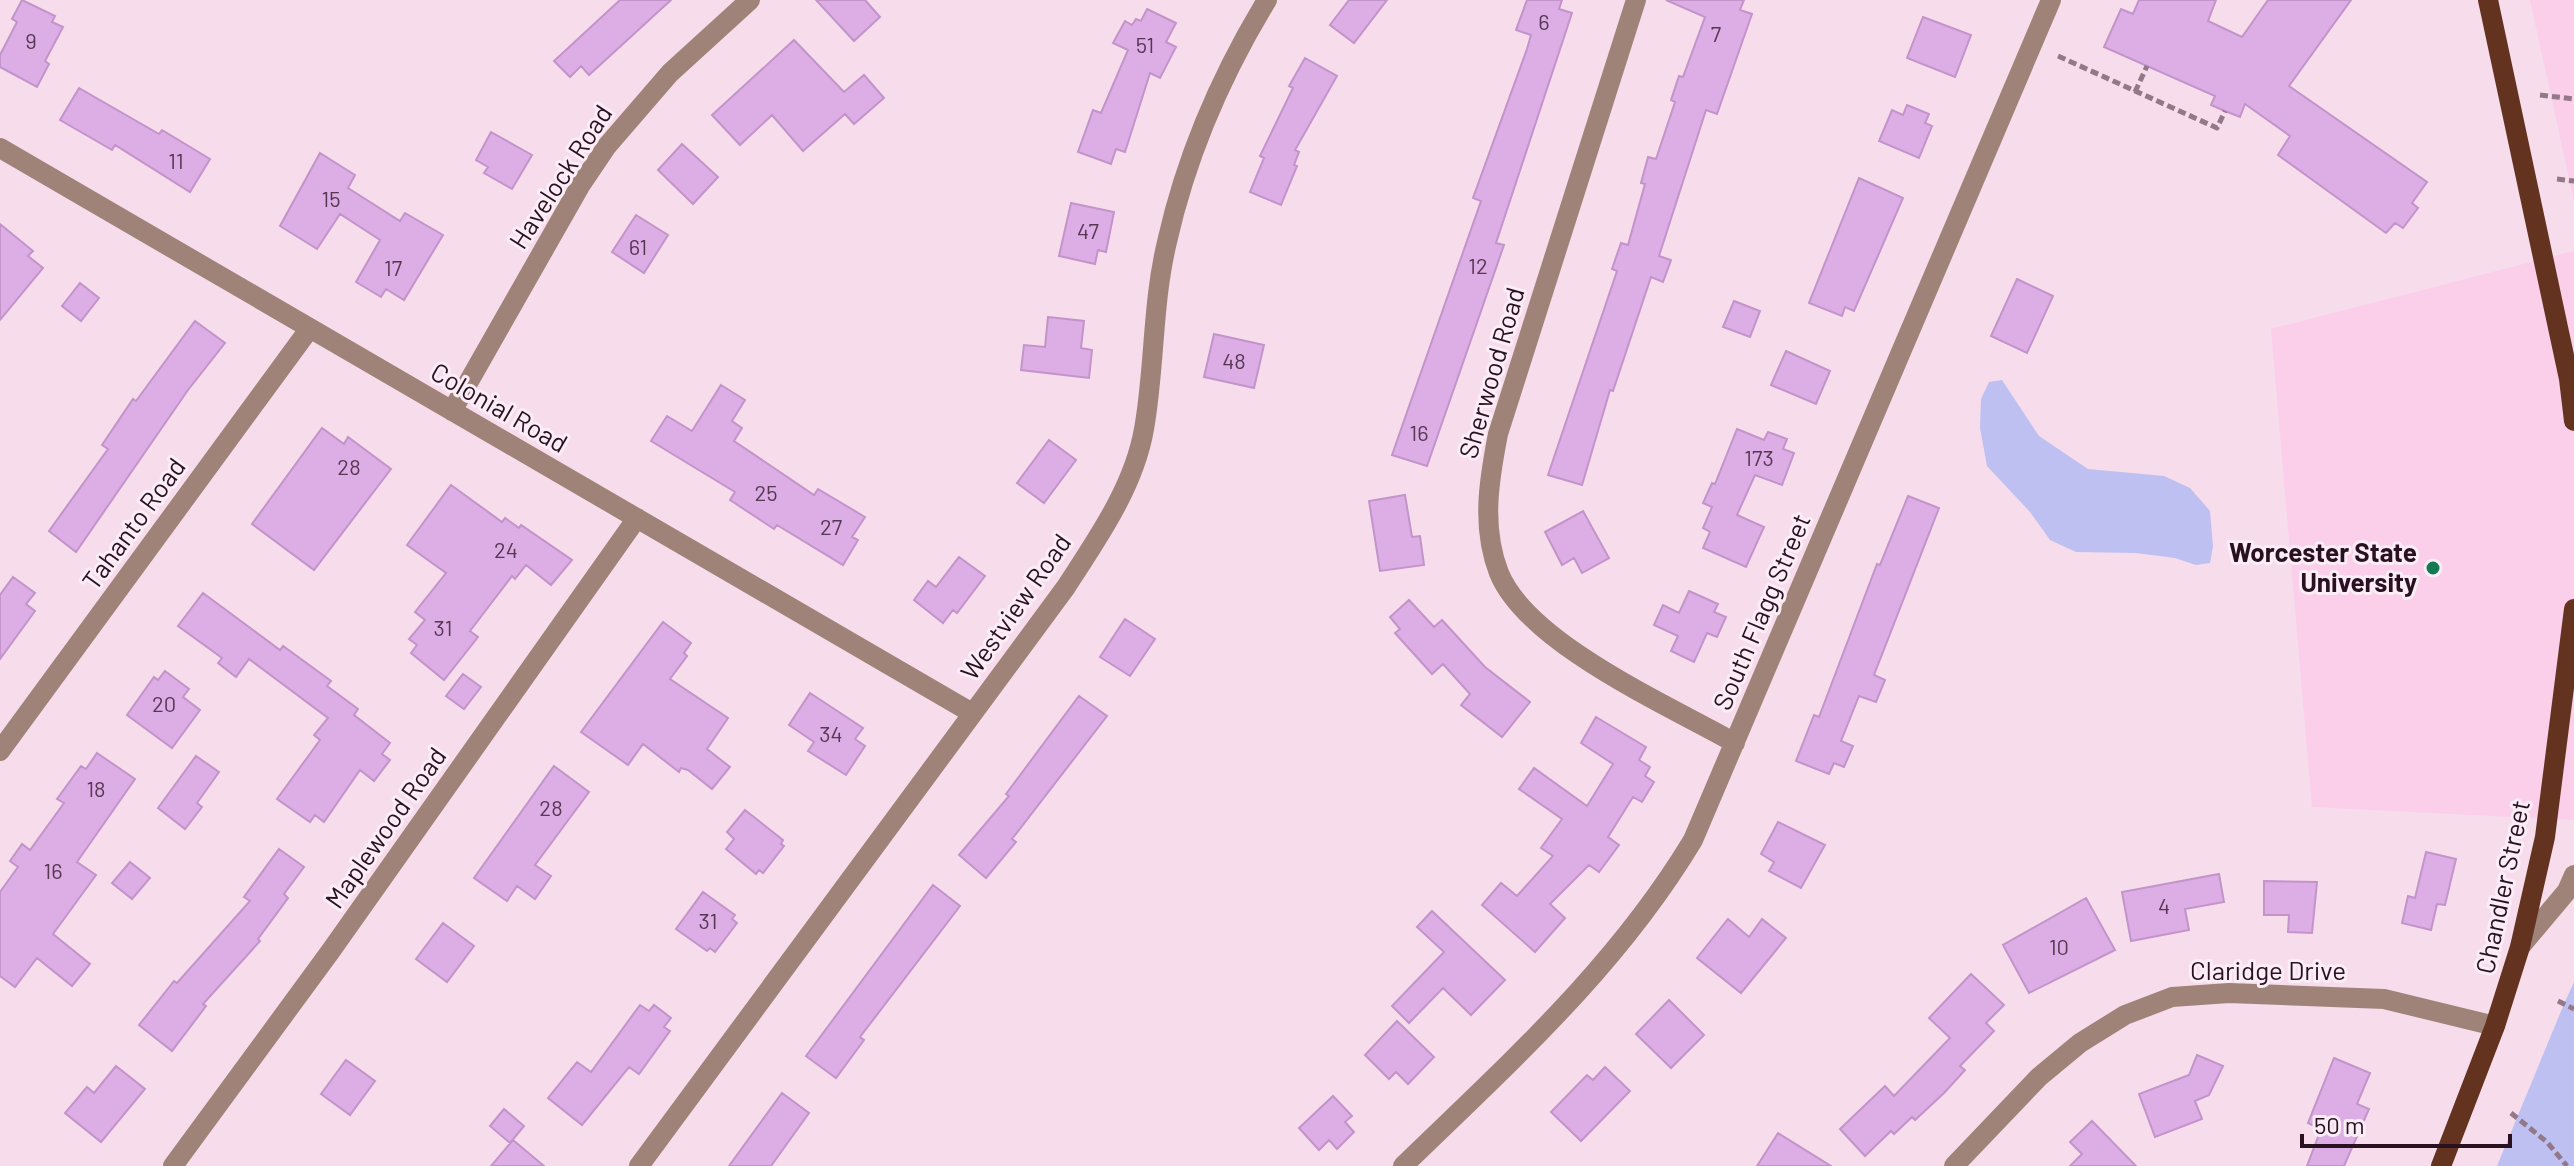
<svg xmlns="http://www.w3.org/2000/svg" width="2574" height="1166" viewBox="0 0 2574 1166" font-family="Barlow,sans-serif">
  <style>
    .built { fill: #fbceea }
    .green { fill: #bdc0f1 }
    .building { fill: #ddade5; stroke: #c294ca; stroke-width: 2 }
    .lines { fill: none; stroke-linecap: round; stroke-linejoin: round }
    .path { stroke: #927888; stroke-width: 5; stroke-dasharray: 8 4; stroke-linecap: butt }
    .minor { stroke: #a08378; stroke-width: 20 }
    .tertiary { stroke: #a08378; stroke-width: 20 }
    .primary { stroke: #633320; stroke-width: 20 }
    .poi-dot { fill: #147a53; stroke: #fbedf6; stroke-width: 3 }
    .labels { text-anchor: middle; stroke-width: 6; stroke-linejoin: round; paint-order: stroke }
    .number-label { font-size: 22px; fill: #563852 }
    .street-label { font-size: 26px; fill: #291121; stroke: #fbedf6 }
    .poi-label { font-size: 26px; font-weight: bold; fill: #291121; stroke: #fbedf6; text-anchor: end }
  </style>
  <rect width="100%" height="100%" fill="#f7dcec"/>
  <path class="built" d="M2530 0H2574V201Z
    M2574 251V820L2312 807 2271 329Z"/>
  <path class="green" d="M2002 380 2039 436 2088 469 2164 476 2190 488 2210 511 2213 546 2210 563 2196 565 2175 558 2136 553 2076 552 2050 540 2030 512 1987 466 1980 428 1981 399 1989 382Z
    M2574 982V1166H2497L2564 1004Z"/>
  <path class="building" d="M22 0 55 16 52 22 63 27 45 61 49 64 37 87 0 67V55L17 22 12 19Z
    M620 0H671L589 75 581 66 570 77 554 61Z
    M816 0H865L880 17 854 41Z
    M1349 0H1387L1354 43 1330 25Z
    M1527 0H1562L1559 9 1572 13 1496 243 1504 245 1427 466 1392 455 1481 201 1473 198 1527 49 1531 35 1516 30Z
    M1666 0H1744L1740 10 1752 14 1717 114 1706 110 1659 256 1671 260 1663 282 1651 277 1613 391 1610 390 1582 485 1548 475 1617 271 1612 269 1621 243 1628 245 1645 184 1641 183 1648 157 1656 159 1675 102 1671 100 1679 76 1683 77 1705 17Z
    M2139 0H2216L2208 21 2242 37 2268 0H2351L2289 86 2427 182 2412 203 2418 208 2403 228 2395 223 2386 233 2278 155 2290 136 2245 104 2240 117 2225 111 2211 105 2215 96 2104 47 2121 9 2133 14Z
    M1147 9 1176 23 1166 42 1176 47 1160 78 1150 73 1125 152 1116 149 1111 164 1078 152 1093 110 1101 113 1128 50 1113 43 1125 21 1132 25 1136 19 1141 21Z
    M1923 17 1971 35 1955 77 1907 58Z
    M794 40 844 92 864 75 884 98 854 124 845 114 803 151 772 115 740 145 712 115Z
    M1305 58 1337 76 1295 150 1299 152 1294 165 1297 166 1281 205 1250 192 1264 158 1260 156 1293 88 1289 86Z
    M79 88 159 134 162 130 210 159 190 192 115 145 112 150 60 120Z
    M1907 105 1929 114 1925 123 1932 126 1919 158 1879 141 1892 110 1903 115Z
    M491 132 532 155 512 189 484 173 488 167 476 160Z
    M682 144 718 177 693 204 658 170Z
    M320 153 355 175 348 188 400 221 405 213 443 235 404 300 386 289 381 297 356 282 380 240 340 214 317 249 280 226Z
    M1859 178 1903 198 1854 311 1845 307 1842 316 1809 303Z
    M1071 203 1114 212 1106 252 1098 250 1095 264 1059 256Z
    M636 215 668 235 644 273 612 252Z
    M0 224 33 251 28 256 43 268 0 320Z
    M2017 279 2053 296 2027 353 1991 336Z
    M80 283 99 298 81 321 62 306Z
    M1734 301 1760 311 1750 337 1723 327Z
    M1048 317 1084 321 1081 348 1092 350 1089 378 1021 370 1024 345 1045 347Z
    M195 321 225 343 188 390 76 552 49 531 108 449 102 445 133 399 136 401Z
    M1214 334 1264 345 1254 388 1204 377Z
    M1786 351 1830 371 1816 404 1771 385Z
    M721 385 745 400 732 421 742 428 734 441 814 495 818 489 865 517 852 537 858 540 843 565 777 525 774 529 730 500 735 492 651 441 667 416 692 431Z
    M322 428 344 444 348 437 391 469 314 570 252 524Z
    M1737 429 1764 440 1768 432 1787 439 1783 449 1794 453 1782 485 1755 475 1737 515 1764 527 1746 567 1703 548 1710 532 1703 528 1712 507 1703 503 1712 483 1715 484Z
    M1049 440 1076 460 1044 503 1017 483Z
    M451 485 502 522 505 518 519 528 521 525 572 560 551 585 526 565 515 579 512 576 470 631 478 637 444 680 411 653 417 645 409 639 425 620 415 612 446 573 407 545Z
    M1405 495 1412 537 1420 536 1424 565 1380 571 1369 501Z
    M1908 496 1939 508 1874 675 1885 680 1876 702 1859 696 1841 741 1853 746 1844 767 1834 763 1829 774 1796 761 1814 715 1819 717 1877 564 1880 565Z
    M1583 511 1609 558 1582 573 1574 558 1562 565 1545 532Z
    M959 557 985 576 957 613 953 610 943 623 914 600 928 581 936 587Z
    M13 577 35 593 26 604 35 611 0 659V595Z
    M1689 591 1718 604 1714 612 1726 617 1717 637 1707 633 1694 662 1671 651 1678 636 1654 625 1663 605 1679 613Z
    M203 593 280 650 283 646 331 681 327 686 358 709 354 715 390 743 382 754 390 760 374 781 360 770 324 822 315 815 310 822 277 799 320 740 314 735 328 718 249 659 236 677 218 663 222 658 178 626Z
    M1409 600 1434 627 1442 620 1485 667 1530 702 1502 737 1461 705 1470 694 1443 664 1432 674 1395 633 1400 629 1390 617Z
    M1125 619 1155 639 1130 676 1100 657Z
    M663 622 691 643 684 653 687 656 670 679 728 718 707 749 730 767 712 789 688 770 681 768 679 772 643 744 628 765 581 732Z
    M165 671 189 689 183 697 200 710 172 748 127 715 154 677 158 680Z
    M463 674 481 687 464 709 446 696Z
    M810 693 863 728 855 739 865 746 846 775 808 751 814 742 789 725Z
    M1079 696 1107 716 1012 839 1016 842 986 878 959 855 1009 796 1006 794Z
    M1596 717 1646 747 1639 760 1650 767 1645 776 1654 782 1642 802 1633 797 1608 837 1619 845 1599 872 1589 865 1550 904 1565 918 1535 952 1482 905 1501 883 1517 896 1553 856 1541 848 1562 819 1519 789 1534 768 1587 806 1613 764 1581 743Z
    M97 753 135 779 77 862 96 875 53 934 90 964 72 986 37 958 15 987 0 976V892L18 867 10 861 22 844 30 850 64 803 57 799 81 766 86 769Z
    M196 756 219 772 197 803 202 807 185 829 158 808Z
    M554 766 589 792 535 865 551 876 535 899 517 886 507 901 474 878Z
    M745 810 783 840 781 844 784 846 763 873 759 870 756 874 726 849 734 839 727 832Z
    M1778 822 1825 845 1801 888 1769 871 1774 862 1761 854Z
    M279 849 304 867 284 894 288 898 258 939 260 941 203 1004 206 1006 172 1051 139 1025 174 981 177 983 250 901 244 897Z
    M2426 852 2456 859 2445 905 2437 904 2431 930 2402 923 2408 896 2415 898Z
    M130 862 150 878 132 899 112 883Z
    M2219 874 2224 902 2185 909 2189 930 2131 941 2122 892Z
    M2264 881 2317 882 2312 933 2288 932 2289 915H2264Z
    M933 885 960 906 860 1037 864 1040 836 1078 806 1056Z
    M703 892 735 915 732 919 737 923 715 952 710 948 707 951 676 929Z
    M2086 898 2115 950 2029 993 2003 945Z
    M1432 911 1505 980 1471 1015 1443 988 1409 1023 1392 1006 1444 952 1417 927Z
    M1728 919 1749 937 1762 919 1786 938 1741 993 1697 958Z
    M443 923 474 946 447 982 416 959Z
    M1971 974 2004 1005 1986 1023 1994 1031 1960 1066 1965 1070 1944 1093 1915 1120 1912 1117 1894 1134 1891 1131 1865 1156 1840 1129 1885 1086 1894 1096 1950 1038 1929 1018Z
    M1669 1000 1704 1035 1671 1068 1636 1034Z
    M640 1005 649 1011 654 1005 671 1018 664 1027 670 1031 639 1074 629 1067 582 1125 548 1098 577 1062 591 1072Z
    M1397 1021 1434 1057 1408 1084 1396 1072 1389 1079 1365 1055Z
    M2197 1055 2223 1066 2209 1095 2195 1101 2202 1119 2155 1137 2139 1094 2189 1075Z
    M2334 1058 2370 1073 2357 1104 2369 1109 2344 1166H2307L2321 1129 2308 1123Z
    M346 1060 375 1081 350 1115 321 1094Z
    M116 1066 145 1089 101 1142 65 1113 87 1087 94 1093Z
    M1605 1067 1630 1091 1581 1141 1551 1112 1587 1075 1593 1080Z
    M782 1093 809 1113 771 1166H729Z
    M1333 1096 1352 1116 1345 1122 1354 1132 1337 1149 1329 1140 1319 1150 1299 1128Z
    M504 1109 524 1126 510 1143 490 1126Z
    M2092 1121 2136 1166H2070L2082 1154 2070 1142Z
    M1778 1133 1831 1166H1757Z
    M513 1140 544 1166H491Z"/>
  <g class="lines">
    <path class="path" d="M2058 56 2217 128 2225 111
      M2135 92 2147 66
      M2540 95 2574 99
      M2557 179 2574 181
      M2558 1001 2574 1009
      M2511 1113 2547 1142 2567 1166"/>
    <path class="minor" d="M1636 0 1498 434C1489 480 1481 527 1499 573 1528 644 1670 706 1735 743
      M0 148 972 713
      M452 411 580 186 607 146 670 73 750 0
      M0 751 310 328
      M173 1166 330 952 637 518
      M639 1166 1066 587C1097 539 1134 487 1144 429 1155 367 1152 304 1167 242 1186 157 1222 74 1267 0
      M1403 1166C1509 1063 1616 968 1693 840L2051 0
      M1954 1166 2039 1077 2080 1043 2125 1015 2172 997 2229 993 2384 999 2495 1026"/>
    <path class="tertiary" d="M2520 947 2567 891 2574 875"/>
    <path class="primary" d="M2488 0 2569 379 2574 421
      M2441 1166 2495 1026 2520 947 2545 837 2574 609"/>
  </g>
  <circle class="poi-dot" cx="2433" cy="568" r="8"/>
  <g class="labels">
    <g class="number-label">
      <text x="1544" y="30">6</text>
      <text x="1716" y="42">7</text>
      <text x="31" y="49">9</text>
      <text x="1145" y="53">51</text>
      <text x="176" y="169">11</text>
      <text x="331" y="207">15</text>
      <text x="1088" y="239">47</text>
      <text x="638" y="255">61</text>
      <text x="1478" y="274">12</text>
      <text x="393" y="276">17</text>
      <text x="1234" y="369">48</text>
      <text x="1419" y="441">16</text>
      <text x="1759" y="466">173</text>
      <text x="349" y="475">28</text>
      <text x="766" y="501">25</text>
      <text x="831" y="535">27</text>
      <text x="506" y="558">24</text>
      <text x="443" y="636">31</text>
      <text x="164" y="712">20</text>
      <text x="831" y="742">34</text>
      <text x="96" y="797">18</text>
      <text x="551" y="816">28</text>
      <text x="53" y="879">16</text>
      <text x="2164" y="914">4</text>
      <text x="708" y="929">31</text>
      <text x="2059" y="955">10</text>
    </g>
    <g class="street-label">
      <text transform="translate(561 177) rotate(-57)" y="9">Havelock Road</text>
      <text transform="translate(1492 373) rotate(-74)" y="9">Sherwood Road</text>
      <text transform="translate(499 408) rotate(30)" y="9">Colonial Road</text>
      <text transform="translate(134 524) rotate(-54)" y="9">Tahanto Road</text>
      <text transform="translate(1016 607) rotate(-55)" y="9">Westview Road</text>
      <text transform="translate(1762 612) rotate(-67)" y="9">South Flagg Street</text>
      <text transform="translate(386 828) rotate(-55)" y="9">Maplewood Road</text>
      <text transform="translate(2503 887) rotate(-78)" y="9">Chandler Street</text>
      <text x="2268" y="980">Claridge Drive</text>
    </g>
    <g class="poi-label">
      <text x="2417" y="562">Worcester State<tspan x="2417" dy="30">University</tspan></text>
    </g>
  </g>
  <path d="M2302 1134v12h208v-12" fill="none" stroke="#291121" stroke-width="4"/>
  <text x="2314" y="1134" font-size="24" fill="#291121" stroke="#fbedf6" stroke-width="6" paint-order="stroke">50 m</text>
</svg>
